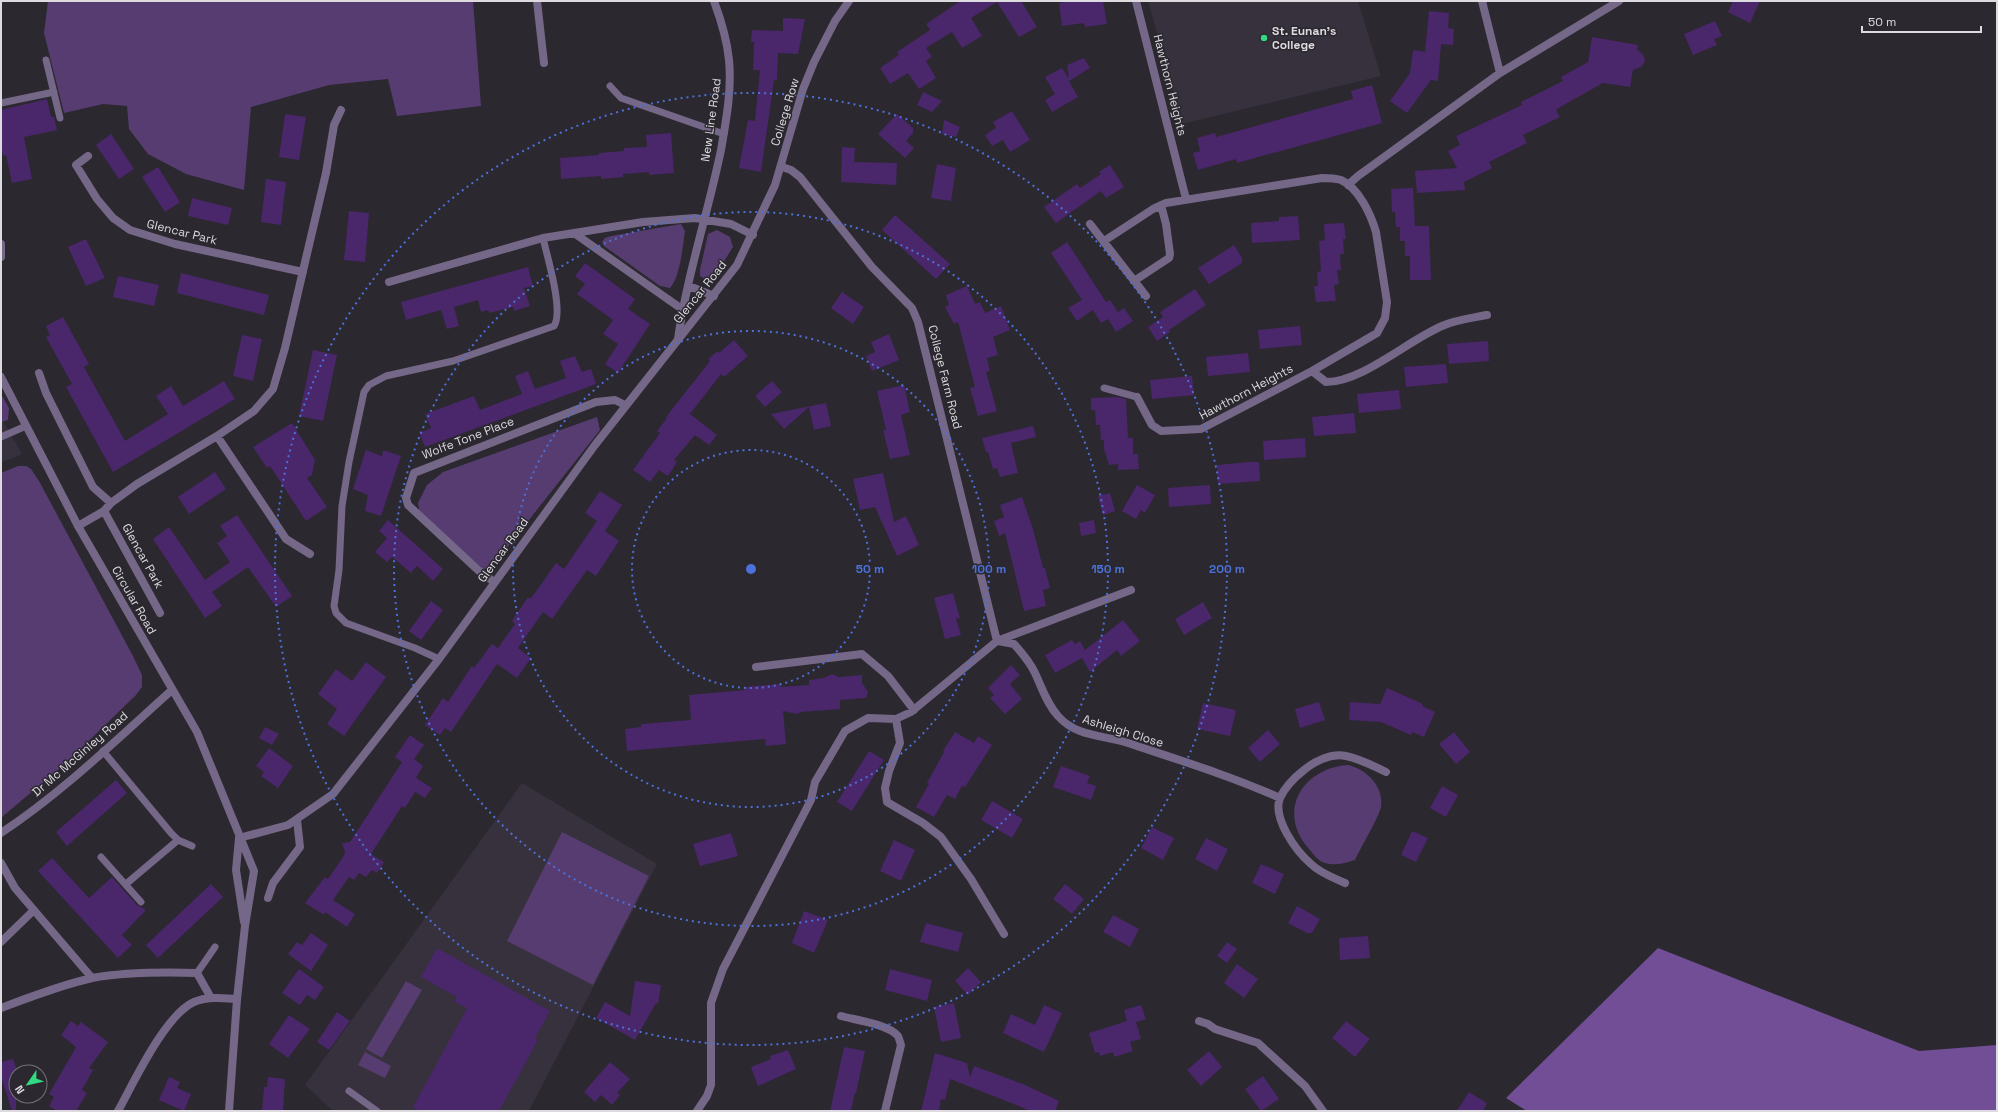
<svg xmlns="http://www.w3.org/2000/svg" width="1998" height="1112" viewBox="0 0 1998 1112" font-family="'Space Grotesk',sans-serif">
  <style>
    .built { fill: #36313d }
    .green { fill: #563c71 }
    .forest { fill: #714e96 }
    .building { fill: #4a266b }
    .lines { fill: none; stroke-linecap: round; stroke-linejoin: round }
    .service { stroke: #756787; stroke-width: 7 }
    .pedestrian { stroke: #756787; stroke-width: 8 }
    .minor { stroke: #756787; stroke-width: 8 }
    .tertiary { stroke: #756787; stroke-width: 8 }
    .ring { fill: none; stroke: #4d71da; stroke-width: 2; stroke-dasharray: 2 4 }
    .poi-dot { fill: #32d882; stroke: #2b282f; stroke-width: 1.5 }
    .labels { text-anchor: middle; stroke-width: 3; stroke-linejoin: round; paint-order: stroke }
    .poi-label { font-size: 12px; font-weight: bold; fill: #dddbe0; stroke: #2b282f; text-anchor: start }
    .street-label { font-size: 12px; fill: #dddbe0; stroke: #2b282f }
    .centre { fill: #4d71da; stroke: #2b282f; stroke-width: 2 }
    .ring-label { font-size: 12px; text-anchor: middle; font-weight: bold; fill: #4d71da; stroke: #2b282f; stroke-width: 3; stroke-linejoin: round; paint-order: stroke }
  </style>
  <rect width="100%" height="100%" fill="#2b282f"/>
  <path class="built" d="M1148 1H1358L1381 76 1182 124Z
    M1 418 22 454 1 463Z
    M522 783 657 864 529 1111H333L305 1085Z"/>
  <path class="green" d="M48 1H473L481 106 397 116 388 79 329 85 251 107 244 190 186 174 148 154 129 129 127 106 103 104 64 113 44 33Z
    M681 224 685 231C683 245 680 278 670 288L660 286 604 246 602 242 605 238 611 236Z
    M717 230 730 237 733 247 714 277 708 281 700 276V270L708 234Z
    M1 394 9 408 8 420 1 422Z
    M597 417 600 430 491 568 483 569 420 514 418 503 427 485 443 472Z
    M26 466 31 469 39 481 133 656 142 675V687L136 695 66 763 2 817 1 473 18 466Z
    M1348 765C1366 769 1384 786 1381 807 1379 817 1360 849 1355 860 1345 863 1335 866 1325 863 1318 861 1313 854 1309 849 1276 812 1302 768 1348 765Z
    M562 832 649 876 593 985 507 941Z
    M406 981 422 990 382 1058 366 1049Z
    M365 1052 391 1066 385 1078 358 1065Z"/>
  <path class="forest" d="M1658 948 1919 1051 1997 1045V1111H1527L1506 1098Z"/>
  <path class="building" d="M960 1H1021L1037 27 1019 37 997 2 971 18 982 36 962 48 952 32 926 48 932 57 926 61 936 78 919 89 908 73 890 84 880 68 899 55 897 52 930 30 926 24Z
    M1072 1H1103L1107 24 1085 27 1084 23 1062 26 1059 3Z
    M1733 1H1760L1750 23 1728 12Z
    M1429 11 1449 13 1448 28 1454 29 1453 45 1441 44 1438 81 1431 80 1407 113 1390 101 1410 73 1413 50 1425 52Z
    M783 18 805 19 798 54 778 53 777 80H774L761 172 739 168 748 120 755 121 760 70H753L754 42H751L752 30 783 31Z
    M1715 21 1722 36 1714 39 1717 45 1693 55 1684 34Z
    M1592 37 1638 45 1637 49 1644 56 1645 62 1641 67 1633 70 1630 87 1603 83 1562 106 1556 110 1560 117 1523 135 1527 143 1489 162 1492 168 1464 182 1465 190 1417 193 1415 171 1457 168 1448 151 1460 145 1456 136 1522 105 1521 102 1563 81 1561 77 1588 62Z
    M1084 58 1090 68 1069 81 1078 97 1052 112 1045 100 1055 94 1045 77 1062 68 1069 79 1067 65Z
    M1372 85 1382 123 1237 163 1236 159 1198 170 1193 153 1200 151 1197 138 1215 133 1216 137 1353 99 1351 91Z
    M923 92 942 101 932 112 917 105Z
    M47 99 51 117H54L57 130 24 137 32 179 12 183 6 155 3 156 1 145V110Z
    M1012 111 1030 140 1010 152 1003 140 992 146 985 135 996 128 993 122Z
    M285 114 306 117 299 160 279 157Z
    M897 114 913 128V133L906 141 914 148 905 158 878 134Z
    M944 120 960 127 956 137 942 134Z
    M671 133 674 173 649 175V172L623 174V177L601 179V176L561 179 560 158 599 155V153L624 151V148L647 147 646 135Z
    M111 134 134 169 119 179 96 145Z
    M842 147 855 148 854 162 897 163 896 185 841 182Z
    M937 164 956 168 951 201 931 198Z
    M1110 165 1124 187 1106 198 1101 191 1056 223 1044 207 1077 184 1080 188 1101 174 1099 172Z
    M158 167 180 202 165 212 142 177Z
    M266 179 286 182 281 225 261 222Z
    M1413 188 1415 226H1429L1431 280H1410V256H1405V241H1400V227H1396L1395 212H1392L1391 189Z
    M192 198 232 208 228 225 188 216Z
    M349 211 369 213 365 262 344 260Z
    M895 215 950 264 936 279 882 230Z
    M1298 216 1300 240 1252 243 1251 223 1279 221V217Z
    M1344 223 1346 239H1343L1344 254H1340L1341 270H1337L1339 284 1334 285 1336 301 1316 302 1314 286H1318L1317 272 1321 271 1319 241 1325 240 1324 224Z
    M86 239 105 278 86 286 68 247Z
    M1067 242 1106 302 1110 300 1118 312 1124 308 1133 321 1116 332 1108 319 1101 323 1093 310 1077 321 1068 308 1082 300 1051 253Z
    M1234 245 1242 258V263L1209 284 1198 268Z
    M585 263 635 299 628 309 650 324 618 373 605 364 618 344 603 334 613 320 577 294 585 284 575 276Z
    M528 267 533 286 524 288 530 306 514 311 513 307 489 313 488 310 481 312 478 300 454 307 459 326 447 329 441 310 406 320 401 302Z
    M181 273 269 295 264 315 177 293Z
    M118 276 159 285 154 306 113 297Z
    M967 286 975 304 980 302 985 313 1001 306 1010 330 993 337 998 355 987 358 990 371 986 372 997 411 978 416 970 388 975 387 958 322 954 324 945 307 949 305 946 295Z
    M1195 289 1206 305 1169 330 1170 332 1157 341 1148 327 1163 317 1160 312Z
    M842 292 864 307 853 324 831 308Z
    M63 317 89 364 84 367 125 441 168 414 156 396 171 386 183 406 224 381 235 399 113 472 66 387 72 384 46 337 50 335 46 326Z
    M1300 326 1302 345 1260 349 1258 330Z
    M889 334 899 360 872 371 866 356 875 352 871 342Z
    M242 335 262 339 253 381 233 376Z
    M734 340 748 356 724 377 721 374 690 414 717 435 709 445 695 435 674 460 677 462 668 476 659 470 650 482 633 470 660 433 657 431 667 418 666 417 710 361 708 359 718 351 719 353Z
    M1488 341 1489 361 1449 364 1447 344Z
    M313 350 337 355 323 421 299 416Z
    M1248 353 1250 372 1208 376 1206 357Z
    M575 356 582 372 591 369 596 384 425 447 419 433 431 428 425 414 474 396 480 410 522 394 515 376 528 371 535 389 566 378 560 361Z
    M1446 364 1448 383 1406 387 1404 367Z
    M1192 376 1194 395 1152 399 1150 380Z
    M772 381 782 392 765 407 755 396Z
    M904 385 910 412 901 415 910 455 890 459 883 430H886L877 391Z
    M1399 390 1401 409 1359 413 1357 394Z
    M1117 397 1126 399 1128 438H1133V454H1138L1139 469 1118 470V464L1109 465 1104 449V440H1101L1100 425H1096L1095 410H1091V398Z
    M826 403 831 426 814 430 809 407 784 429 771 414Z
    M1354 413 1356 433 1314 436 1312 417Z
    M292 423 315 460 312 475 307 478 327 507 306 521 270 466 267 468 253 447Z
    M1033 426 1036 437 1011 443 1018 473 1000 477 997 468 993 469 988 452H986L982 438Z
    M1305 438 1306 457 1264 460 1263 441Z
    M366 450 382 456 383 450 401 456 381 516 365 511 368 495 353 489Z
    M1250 462H1259L1260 481 1218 484 1217 465Z
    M215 472 226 489 189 514 178 497Z
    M883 473 894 522 906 516 919 545 897 556 875 507 860 510 853 479Z
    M1137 485 1155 495 1145 513 1141 510 1136 519 1122 511Z
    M1210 485 1211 504 1169 507 1168 488Z
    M600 491 622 505 605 531 619 541 596 576 587 570 552 619 543 612 518 648 531 658 517 678 497 664 451 732 445 728 440 735 425 725 443 698 448 702 472 666 474 668 492 644 498 648 515 624 512 621 528 597 530 599 535 593 556 563 564 569 597 521 585 513Z
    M1110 493 1115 511 1103 515 1098 496Z
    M1022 497 1033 529 1043 568H1045L1050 588 1043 590 1046 606 1024 611 1005 533 999 536 994 521 1004 517 1000 505Z
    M237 515 292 596 276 607 248 567 212 592 222 606 205 618 153 539 169 527 205 580 230 562 217 543 227 536 220 526Z
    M388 520 443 569 433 581 417 566 411 573 392 557 387 562 375 552 387 538 379 531Z
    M1094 520 1096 533 1081 536 1079 523Z
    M953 593 960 618 956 619 961 635 945 639 934 598Z
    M431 601 443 610 421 640 409 631Z
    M1203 602 1212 618 1184 635 1175 619Z
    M1123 620 1140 641 1121 656 1117 650 1090 672 1082 658 1055 673 1045 655 1072 640 1075 644 1080 641 1085 650Z
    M366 662 386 677 344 736 327 724 337 709 318 694 336 669 352 681Z
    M1011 665 1020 675 1010 684 1022 699 1005 714 990 698 994 695 988 688Z
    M832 674 839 677 862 675V683L868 692 866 698 840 700V709L801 712 797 714 783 711 786 744 766 746 765 739 627 751 625 729 641 727V724L691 720 689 695 745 690V687L780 684 781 687 809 685V680L824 678Z
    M1387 688 1423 704 1422 706 1435 712 1424 737 1412 732 1411 735 1381 722 1349 720 1350 702 1380 704Z
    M1319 702 1325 720 1300 728 1295 709Z
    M1203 703 1236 710 1230 736 1197 729Z
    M265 727 279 734 272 745 259 738Z
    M1268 730 1280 744 1260 762 1248 748Z
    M955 732 974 743 978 736 992 745 965 787 962 786 955 799 947 795 934 817 916 807 929 784 927 783 944 752 943 751Z
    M1454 732 1470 752 1456 764 1439 744Z
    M410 735 424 745 414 759 423 766 416 778 432 788 425 798 415 792 405 808 402 806 371 854 384 862 377 873 372 870 366 877 359 873 354 880 349 877 333 900 355 914 347 927 325 912 324 915 305 903 325 877 328 879 343 857 345 852 342 843 350 842 402 762 395 757Z
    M269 748 293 766 278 788 261 776 264 772 256 766Z
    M869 751 884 760 852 811 837 802Z
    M1061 766 1090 776 1087 783 1096 786 1091 800 1053 787Z
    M116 780 127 793 67 846 56 832Z
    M1442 786 1458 795 1446 817 1430 808Z
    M992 801 1023 819 1012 838 981 820Z
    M1152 827 1174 838 1163 860 1141 848Z
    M1412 831 1428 838 1416 862 1401 855Z
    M731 833 738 856 700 866 693 844Z
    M1206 838 1228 849 1217 871 1195 859Z
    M894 840 915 850 901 881 880 871Z
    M52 858 89 898 112 877 137 905 146 910 122 935 132 945 118 958 38 871Z
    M1261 864 1284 874 1275 894 1252 883Z
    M211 884 223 897 158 958 146 945Z
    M1065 884 1084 899 1072 914 1053 899Z
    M1297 906 1320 919 1312 933H1307L1288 923Z
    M804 911 828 920 814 953 792 943Z
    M1113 915 1139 929 1130 947 1103 932Z
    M926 923 963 933 958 952 920 942Z
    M311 933 328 945 311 971 288 954 297 942 302 945Z
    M1368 936 1370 958 1340 960 1339 938Z
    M1227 942 1237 949 1227 963 1217 956Z
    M437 948 550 1011 535 1038 538 1040 499 1111H420L413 1107 467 1008 454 1002 457 997 421 977Z
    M1237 964 1258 979 1244 998 1224 983Z
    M968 968 981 982 968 995 955 981Z
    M299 969 324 987 315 1000 307 995 300 1005 282 993Z
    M890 969 932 980 927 1001 885 990Z
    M635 981 661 985 658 1004 656 1003 635 1040 596 1018 605 1002 630 1016Z
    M954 1003 961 1038 941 1042 934 1007Z
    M1044 1005 1062 1013 1044 1052 1003 1033 1011 1014 1035 1025Z
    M1141 1005 1146 1019 1136 1022 1141 1039 1130 1042 1133 1051 1114 1057 1113 1052 1100 1056 1099 1052 1095 1053 1089 1033 1127 1021 1124 1010Z
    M337 1012 350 1021 329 1050 317 1042Z
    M289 1015 310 1029 288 1058 269 1044Z
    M71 1021 78 1026 81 1022 108 1042 89 1068 93 1070 82 1090 87 1093 76 1111H57L49 1106 54 1097 49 1094 76 1047 61 1035Z
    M1346 1021 1370 1039 1355 1057 1332 1038Z
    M844 1047 865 1051 856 1093H855L851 1111H830Z
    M788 1050 796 1069 758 1086 751 1067 771 1059 770 1056Z
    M1209 1051 1222 1067 1201 1086 1187 1070Z
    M935 1053 967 1063 970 1077 974 1066 1023 1084 1059 1101 1055 1111H1031L950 1079 945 1100 941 1099 939 1111H921Z
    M13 1059 16 1067V1111H12L1 1077V1062Z
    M610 1062 630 1079 617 1093 620 1095 612 1105 601 1095 595 1102 584 1092Z
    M1263 1076 1279 1099 1261 1111 1245 1089Z
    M169 1077 180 1082 177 1088 191 1094 184 1111 159 1100Z
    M268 1077 285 1079 283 1111H262L264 1087H267Z
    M1469 1092 1487 1103 1483 1111H1457Z"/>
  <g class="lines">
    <path class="service" d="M46 60 60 118
      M610 86 621 98 724 134
      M1 103 54 92
      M1104 388 1137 397
      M1 437 26 426
      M439 659 415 648 346 623 336 613 334 606 339 570 342 506 349 462 364 392 369 385 386 376 453 361 554 326C564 311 547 256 543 238
      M103 751 171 833 178 840 192 846
      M101 857 141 902
      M126 884 178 840
      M197 973 215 947
      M349 1091 377 1111"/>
    <path class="pedestrian" d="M669 300 682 309"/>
    <path class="minor" d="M537 1 544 63
      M1136 1 1186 199
      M1482 1 1500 73
      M88 156 76 165 97 199 113 218 130 230 175 244 303 272
      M782 167 791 170 800 177 872 267 912 308 918 322 997 641
      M1348 185 1358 176 1500 73 1619 1
      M1090 224 1146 296
      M574 233 669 300
      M1104 241 1153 209 1166 203 1322 178C1328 178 1334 178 1341 180 1359 188 1371 215 1376 232L1387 302 1385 318 1377 333 1312 371 1201 429 1161 431 1152 425 1137 397
      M1 244V257
      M1134 281 1169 258 1170 254 1166 224 1161 205
      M389 282 543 238 643 222 695 218 731 224 753 235
      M689 286 714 296
      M678 339C687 275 708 213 721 150 726 121 732 90 729 60 727 39 721 20 714 1
      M1312 371 1326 382C1362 382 1407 341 1442 326 1455 320 1472 318 1487 315
      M39 373 46 393 93 487 111 503
      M217 436 286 539 310 554
      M104 511 160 613
      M78 526 104 511 111 503 137 484 217 436 254 411 273 389 285 348 306 258 326 173 334 125 341 110
      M494 582 478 570 408 505 406 498 414 473 596 402 615 400 625 405
      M998 641 1014 644C1022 653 1030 662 1035 673 1042 688 1047 704 1058 716 1076 737 1104 735 1128 743 1179 760 1231 776 1280 798
      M756 667 862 654 888 676 914 710
      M896 719 900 743 889 771 885 788 887 802 923 823 941 837 971 879 1004 934
      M1 833C63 792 117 739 172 690
      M1 863 15 888 92 978
      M1345 883C1334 878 1320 873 1311 864 1296 851 1272 818 1280 798 1285 787 1295 777 1304 770 1315 761 1331 753 1346 756 1360 759 1374 766 1386 772
      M268 898 273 883 300 847 297 820
      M1 942 34 910
      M1 1008C30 997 61 985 92 978 126 972 162 972 197 973L211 998
      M841 1016C855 1020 888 1024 898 1036 899 1038 900 1042 901 1045L885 1111
      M1199 1021 1208 1024 1215 1029 1258 1043 1305 1086 1323 1111
      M118 1111C134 1082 165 1015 194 1002 207 996 223 998 237 999
      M697 1111 707 1096 711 1085V1003L723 969 811 800 815 782 845 731 868 718 896 719 911 712 997 641 1131 590"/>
    <path class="tertiary" d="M1 377 78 526 197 732 254 871 245 926 237 999 229 1111
      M239 838 288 825 333 794 439 659 595 445 737 265 775 185 803 89 814 62 835 21 849 1
      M239 838 236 870 244 922"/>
  </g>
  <g class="ring">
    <circle cx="751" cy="569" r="119"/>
    <circle cx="751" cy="569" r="238"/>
    <circle cx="751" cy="569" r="357"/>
    <circle cx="751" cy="569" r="476"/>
  </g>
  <circle class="poi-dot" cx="1264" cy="38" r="4"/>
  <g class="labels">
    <g class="poi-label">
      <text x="1272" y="35">St. Eunan's<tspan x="1272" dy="14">College</tspan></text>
    </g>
    <g class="street-label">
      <text transform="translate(1170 85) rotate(76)" y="4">Hawthorn Heights</text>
      <text transform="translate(785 112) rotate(-73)" y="4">College Row</text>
      <text transform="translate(711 120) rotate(-82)" y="4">New Line Road</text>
      <text transform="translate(182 232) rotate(14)" y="4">Glencar Park</text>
      <text transform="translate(700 292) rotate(-51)" y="4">Glencar Road</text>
      <text transform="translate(945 377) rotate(76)" y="4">College Farm Road</text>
      <text transform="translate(1246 392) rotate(-28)" y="4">Hawthorn Heights</text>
      <text transform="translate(468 438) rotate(-21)" y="4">Wolfe Tone Place</text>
      <text transform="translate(503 550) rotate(-54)" y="4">Glencar Road</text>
      <text transform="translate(143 556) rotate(61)" y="4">Glencar Park</text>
      <text transform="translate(134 600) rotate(60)" y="4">Circular Road</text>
      <text transform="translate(1123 731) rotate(17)" y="4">Ashleigh Close</text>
      <text transform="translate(80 754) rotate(-41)" y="4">Dr Mc McGinley Road</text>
    </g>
  </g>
  <circle cx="751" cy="569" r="6" class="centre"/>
  <g class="ring-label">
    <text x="870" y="573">50 m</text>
    <text x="989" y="573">100 m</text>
    <text x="1108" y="573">150 m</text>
    <text x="1227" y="573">200 m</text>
  </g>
  <rect width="1998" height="1112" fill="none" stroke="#dddbe0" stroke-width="4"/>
  <g transform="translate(28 1084) rotate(236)"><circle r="19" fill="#2b282f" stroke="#727076"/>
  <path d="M0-3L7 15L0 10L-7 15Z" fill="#32d882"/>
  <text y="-6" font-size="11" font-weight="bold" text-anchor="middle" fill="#dddbe0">N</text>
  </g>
  <path d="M1862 26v6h119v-6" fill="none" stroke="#dddbe0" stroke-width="2"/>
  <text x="1868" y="26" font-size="12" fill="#dddbe0" stroke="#2b282f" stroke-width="3" paint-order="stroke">50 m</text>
</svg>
